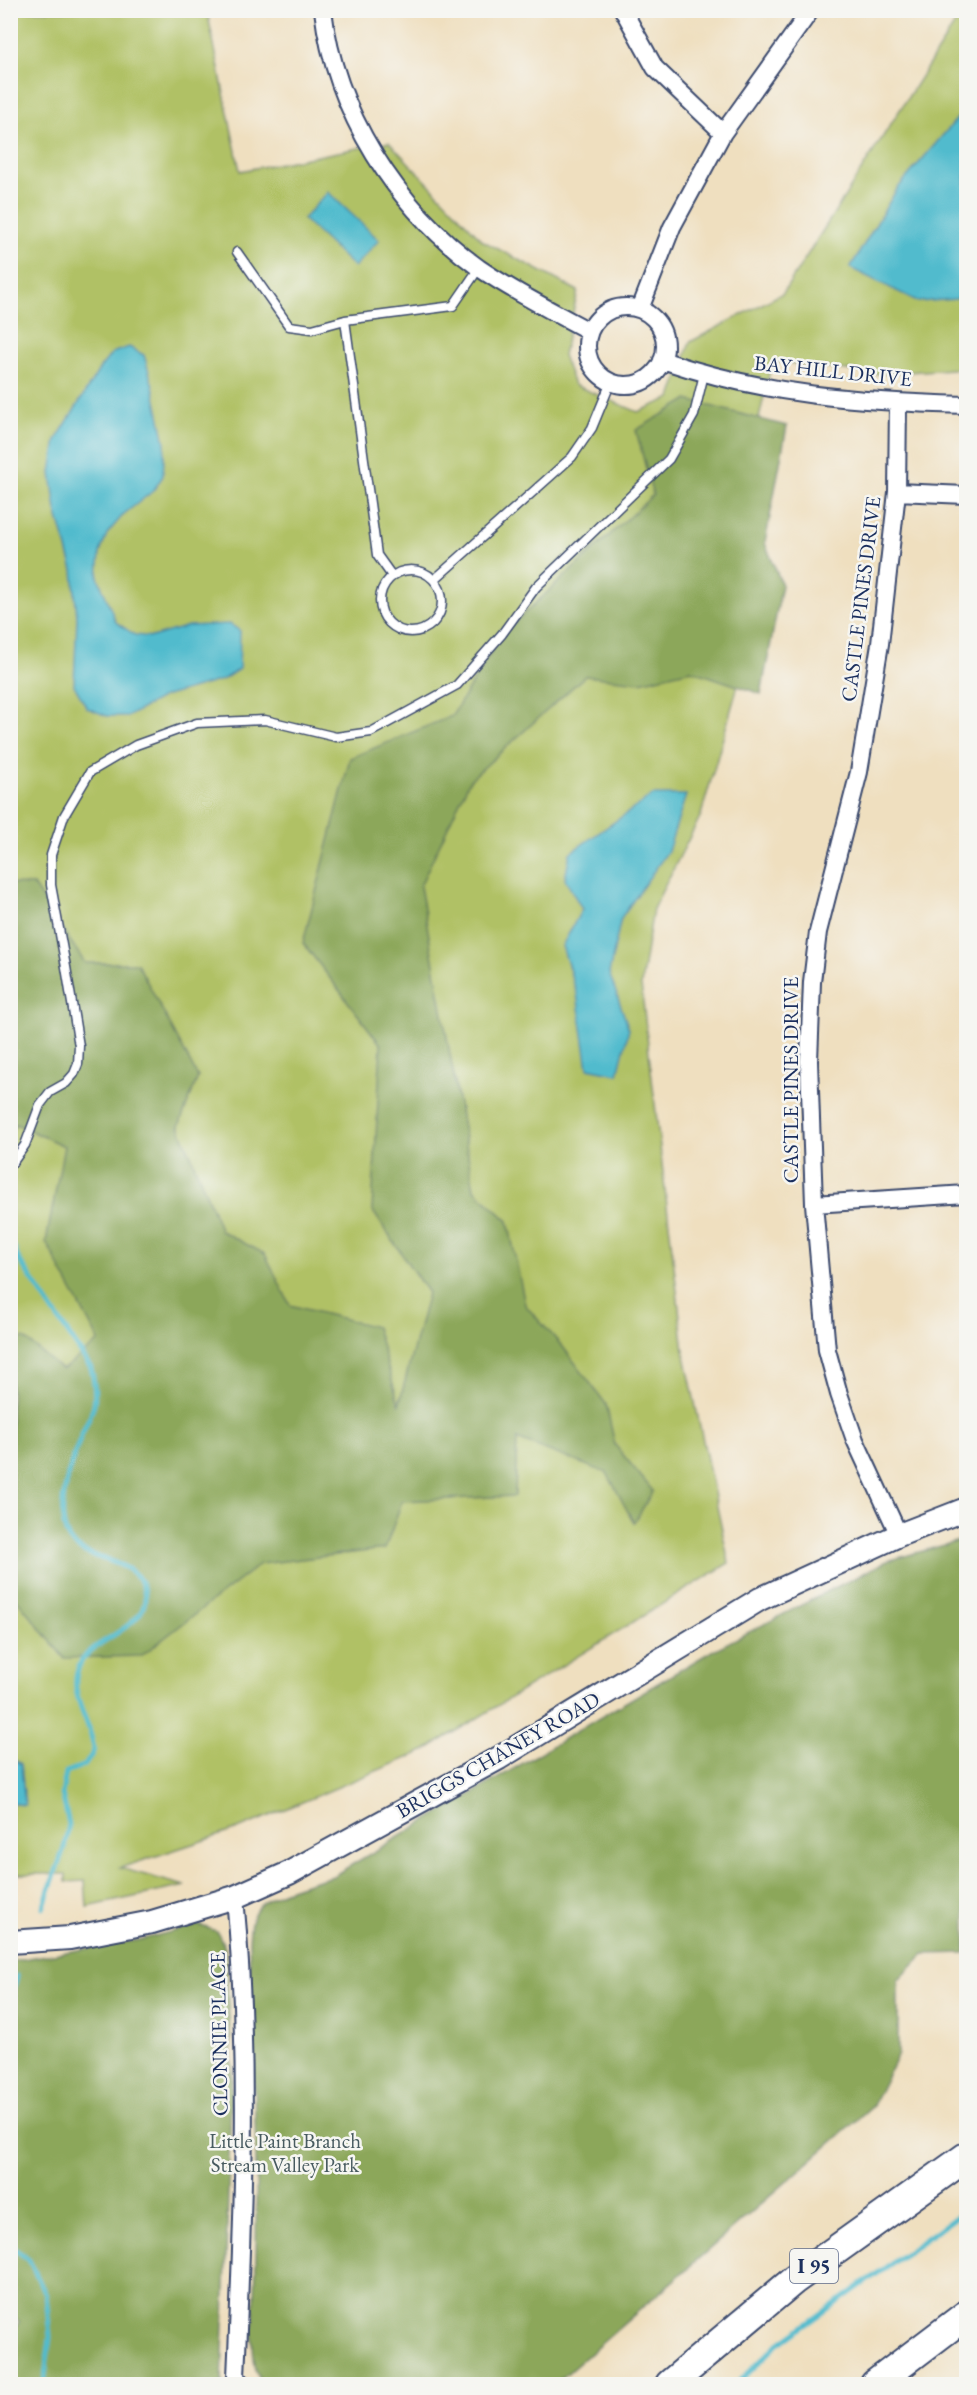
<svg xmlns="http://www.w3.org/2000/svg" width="977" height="2395" viewBox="0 0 977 2395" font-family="'EB Garamond',serif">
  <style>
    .green { fill: #b0c165; stroke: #667862; stroke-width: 1.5 }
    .forest { fill: #8ca75a; stroke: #546b5c; stroke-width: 1.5 }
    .water { fill: #51bbcd; stroke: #367596; stroke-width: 1.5 }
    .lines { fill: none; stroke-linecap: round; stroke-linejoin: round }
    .stream { stroke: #51bbcd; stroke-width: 5 }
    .lane-casing { stroke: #3b496d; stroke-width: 11 }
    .street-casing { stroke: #3b496d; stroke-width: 20 }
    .secondary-casing { stroke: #3b496d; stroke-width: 26 }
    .highway-casing { stroke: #3b496d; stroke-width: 32 }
    .lane { stroke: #fff; stroke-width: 8 }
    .street { stroke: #fff; stroke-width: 16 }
    .secondary { stroke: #fff; stroke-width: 22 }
    .highway { stroke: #fff; stroke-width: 28 }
    .labels { text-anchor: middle; stroke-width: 5; stroke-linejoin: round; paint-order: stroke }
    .shield { fill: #f6f6f2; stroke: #5d6b8a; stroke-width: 1.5 }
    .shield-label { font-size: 20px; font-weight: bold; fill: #1b2f5e }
    .street-label { font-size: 21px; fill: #1b2f5e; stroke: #f6f6f2 }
    .park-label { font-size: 21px; fill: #485b60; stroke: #f6f6f2 }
  </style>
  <rect width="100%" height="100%" fill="#f6f6f2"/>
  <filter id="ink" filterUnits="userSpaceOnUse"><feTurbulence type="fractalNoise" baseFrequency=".0167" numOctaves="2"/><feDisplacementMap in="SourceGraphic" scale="12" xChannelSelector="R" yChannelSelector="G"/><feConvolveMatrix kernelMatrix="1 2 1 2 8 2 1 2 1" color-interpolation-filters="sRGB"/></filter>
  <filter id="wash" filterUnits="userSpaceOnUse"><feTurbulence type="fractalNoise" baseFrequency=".008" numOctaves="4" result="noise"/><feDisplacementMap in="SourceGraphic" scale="24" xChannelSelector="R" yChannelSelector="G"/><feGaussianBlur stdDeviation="1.35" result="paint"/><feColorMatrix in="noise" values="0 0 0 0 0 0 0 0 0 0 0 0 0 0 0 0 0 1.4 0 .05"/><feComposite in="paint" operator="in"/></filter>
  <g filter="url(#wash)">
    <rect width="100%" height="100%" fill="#efdfbf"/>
    <path class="green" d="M11 11H207L240 171 389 142 483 241 578 291 563 355 574 385 638 412 671 398 690 342 783 293 963 11H966V368L879 374 772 361 741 498 751 640 701 815 653 909 641 985 684 1351 729 1563 424 1751 238 1829 120 1868 185 1886 87 1907 85 1881 66 1882V1874H11Z"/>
    <path class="forest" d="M687 400 787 426 765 543 782 585 761 694 691 670 640 682 585 676 470 780 420 886 474 1189 508 1221 525 1305 563 1347 606 1404 615 1445 653 1491 634 1523 607 1473 517 1439 515 1496 402 1501 385 1549 260 1564 141 1656 64 1658 11 1592V1341L24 1338 62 1370 99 1341 46 1242 64 1146 16 1124 11 1131V884L33 885 85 963H137L198 1077 179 1126 221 1231 265 1254 290 1305 376 1327 399 1404 428 1293 372 1210 381 1045 303 943 350 758 452 716 502 634 653 495 636 430Z
      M966 1539V1953L924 1954 898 1981V2054L872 2107 555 2384H263C248 2368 254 2317 255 2295 259 2177 253 2060 249 1942 250 1929 250 1917 259 1906 269 1893 315 1881 333 1876L712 1651 887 1561Z
      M198 1925 217 1931 225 1948 232 2068 222 2384H11V2336L19 2322 10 2315 11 1961 139 1940Z"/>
    <path class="water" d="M966 108V294L956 299 919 302 850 268 897 189Z
      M328 192 379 240 354 267 303 219Z
      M129 347 144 355 153 386 165 443 163 476 153 491 124 514 107 534 100 553 98 577 116 622 135 635 152 637 188 626 230 624 240 631 239 669 222 680 163 697 129 716H107L87 708 74 685 77 618 73 570 56 510 51 473 56 440 100 368 112 353Z
      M653 795H686L668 851 621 918 609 973 629 1029 618 1074 588 1068 577 994 562 946 582 909 565 879 570 853Z
      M11 1758 21 1764 25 1805 11 1803Z"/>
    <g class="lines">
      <path class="stream" d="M10 1238 18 1258 91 1368C94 1380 96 1391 94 1404 93 1412 87 1421 84 1429 73 1456 54 1506 67 1535 82 1567 141 1552 145 1596 147 1628 94 1638 81 1662 66 1690 87 1714 92 1740 92 1740 94 1748 94 1749 93 1754 88 1760 85 1765L66 1772 62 1794 69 1824 64 1848 43 1908
        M10 2000 17 1976
        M10 2245 29 2260 46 2295 50 2337 44 2384
        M737 2384 776 2346 966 2210"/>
    </g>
  </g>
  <g filter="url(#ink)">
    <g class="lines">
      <defs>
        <path id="lane" d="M237 252 289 326 312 329 345 320
          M380 601a31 31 0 1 1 62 0a31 31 0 1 1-62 0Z
          M392 576 377 555 345 320 453 306 479 268
          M434 580 572 457 592 428 611 382
          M10 1162H13L25 1145 40 1105 50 1092 66 1083 74 1074 78 1064 79 1046 66 967 51 885V855L64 816 90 772 136 745 197 723 265 720 336 737 371 732 457 685 502 634 536 587 669 459 694 415 704 374"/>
        <path id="street" d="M323 10C335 112 396 208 479 268 514 292 552 311 589 331
          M623 10 655 68 723 133
          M587 346a39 39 0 1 1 78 0a39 39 0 1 1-78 0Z
          M640 309 672 227 723 133 811 10
          M662 360C765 395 859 402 966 405
          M898 403 897 492 880 644 859 772 818 932 812 982 809 1061 814 1204 827 1350 839 1394 855 1440 899 1535
          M897 492 966 495
          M814 1204 966 1194
          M235 1897C250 2056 243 2217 236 2377L242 2384"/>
        <path id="secondary" d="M10 1942 70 1938 152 1922 235 1897 289 1873 499 1758 760 1599 899 1535 966 1509"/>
        <path id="highway" d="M670 2384 794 2280 966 2157
          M875 2384 966 2315"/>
      </defs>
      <use href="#lane" class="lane-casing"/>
      <use href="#street" class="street-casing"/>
      <use href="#secondary" class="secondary-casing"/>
      <use href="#highway" class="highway-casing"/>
      <use href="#lane" class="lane"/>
      <use href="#street" class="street"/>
      <use href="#secondary" class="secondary"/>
      <use href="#highway" class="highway"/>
    </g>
  </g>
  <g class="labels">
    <rect class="shield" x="790" y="2249" width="48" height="34" rx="4.5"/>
    <g class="shield-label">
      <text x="814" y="2273">I 95</text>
    </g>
    <g class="street-label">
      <text transform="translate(833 371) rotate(6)" y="7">BAY HILL DRIVE</text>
      <text transform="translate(861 599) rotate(-83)" y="7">CASTLE PINES DRIVE</text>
      <text transform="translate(791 1080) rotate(-90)" y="7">CASTLE PINES DRIVE</text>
      <text transform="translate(498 1755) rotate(-30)" y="7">BRIGGS CHANEY ROAD</text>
      <text transform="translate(219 2034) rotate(-91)" y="7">CLONNIE PLACE</text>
    </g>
    <g class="park-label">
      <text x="285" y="2148">Little Paint Branch<tspan x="285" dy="24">Stream Valley Park</tspan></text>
    </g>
  </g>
  <rect width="977" height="2395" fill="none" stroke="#f6f6f2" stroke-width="36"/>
</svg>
